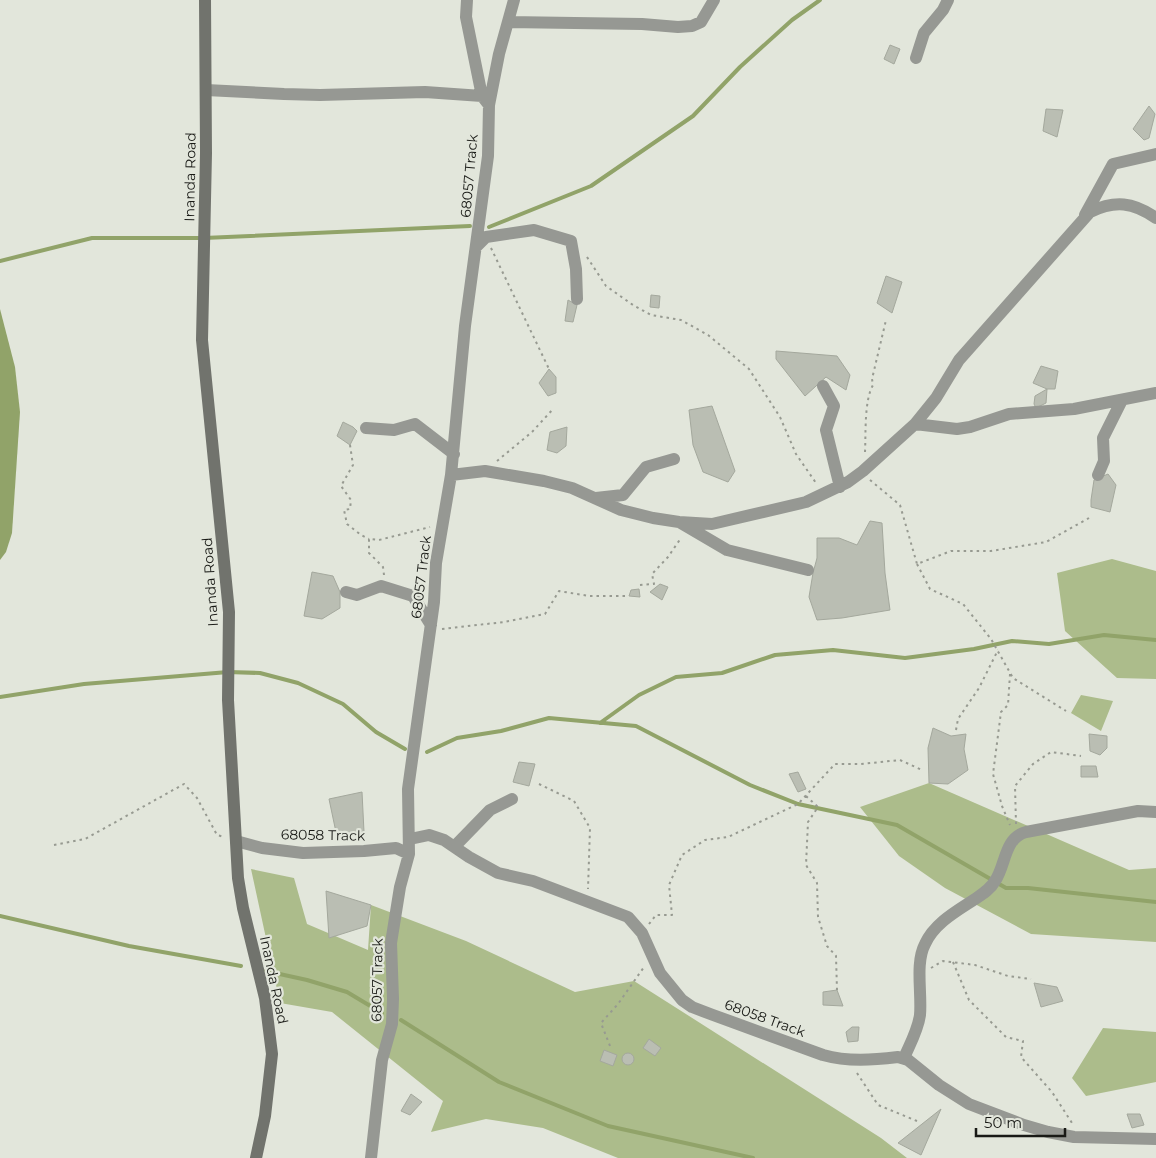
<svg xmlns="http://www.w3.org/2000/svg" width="1156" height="1158" viewBox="0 0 1156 1158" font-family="Montserrat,sans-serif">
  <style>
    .green { fill: #acbc8b }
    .water { fill: #91a369 }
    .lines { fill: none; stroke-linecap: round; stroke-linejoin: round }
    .stream { stroke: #91a369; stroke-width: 4 }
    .building { fill: #babeb3; stroke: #a4a89d }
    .path { stroke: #979a91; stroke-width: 2; stroke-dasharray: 2.5 4; stroke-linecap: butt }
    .street { stroke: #969893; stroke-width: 12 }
    .secondary { stroke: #71736d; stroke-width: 12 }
    .labels { text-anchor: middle; stroke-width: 4.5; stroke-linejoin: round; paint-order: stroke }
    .street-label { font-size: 14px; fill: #191a16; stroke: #e2e6db }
  </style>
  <rect width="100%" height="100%" fill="#e2e6db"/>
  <path class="green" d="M1112 559 1156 571V679L1117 678 1065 631 1057 573Z
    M1081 695 1113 701 1101 731 1071 713Z
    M929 783 1129 870 1156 868V942L1031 934 945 888 899 856 860 807Z
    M251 869 294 878 307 924 368 950 371 905 466 941 575 992 634 981 881 1138 907 1158H618L543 1128 486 1119 431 1132 443 1101 332 1012 280 1003Z
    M1103 1028 1156 1032V1082L1086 1096 1072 1078Z"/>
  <path class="water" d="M0 309 15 367 20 412 12 533 6 552 0 560Z"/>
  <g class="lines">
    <path class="stream" d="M489 227 591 186 693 116 740 67 792 20 820 0
      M0 261 92 238H204L470 226
      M0 697 84 684 228 672 260 673 298 683 343 704 376 732 405 749
      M600 723 639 695 676 677 722 673 775 655 833 650 905 658 974 649 1012 641 1049 644 1104 635 1156 640
      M427 752 457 738 501 731 549 718 636 726 750 785 798 804 897 825 1006 888H1028L1156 902
      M0 916 129 946 241 966
      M266 971 307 980 347 992 382 1013
      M401 1020 499 1082 608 1126 753 1158"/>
  </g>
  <path class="building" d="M890 45 900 49 894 64 884 59Z
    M1149 106 1155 114 1149 138 1144 140 1133 129Z
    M1046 109 1063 110 1057 137 1043 131Z
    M886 276 902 282 892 313 877 303Z
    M651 295 660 296 659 308 650 307Z
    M568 300 577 305 573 322 565 321Z
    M776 351 837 356 850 375 846 390 826 377 805 396 776 359Z
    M1041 366 1058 371 1055 389H1047L1033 383Z
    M549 369 556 377V393L548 396 539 383Z
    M1047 389 1046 403 1036 408 1034 404 1035 396Z
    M712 406 735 471 728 482 703 472 693 445 689 410Z
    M343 422 353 427 357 431 350 445 337 436Z
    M567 427 566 446 557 453 547 450 550 432Z
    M1108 474 1116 485 1110 512 1091 507V500L1094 480Z
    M870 521 882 523 885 573 890 610 842 618 817 620 809 597 813 573 817 558V538H839L857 545Z
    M312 572 333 576 340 592V608L322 619 304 616Z
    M660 584 668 587 662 600 650 592Z
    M639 589 640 597 629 596 631 590Z
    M933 728 951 736 966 734 964 749 968 770 948 784 929 783 928 748Z
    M1089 734 1107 736V748L1100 755 1090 751Z
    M519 762 535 764 529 786 513 782Z
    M1081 766H1096L1098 777H1081Z
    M798 772 806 789 798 792 789 774Z
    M362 792 364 832 337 837 329 799Z
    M326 891 371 905 367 926 329 938Z
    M1034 983 1057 987 1063 1001 1041 1007Z
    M837 990 843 1006 823 1005V992Z
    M852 1027H859L858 1041 848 1042 846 1032Z
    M649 1039 661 1048 655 1056 643 1048Z
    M604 1050 617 1055 613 1066 600 1061Z
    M622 1059a6 6 0 1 1 12 0a6 6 0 1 1-12 0Z
    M411 1094 422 1102 410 1115 401 1111Z
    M941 1109 921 1155 898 1143Z
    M1127 1114H1140L1144 1125 1132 1128Z"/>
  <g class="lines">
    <path class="path" d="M491 248 549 369
      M587 257 606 286 633 305 651 315 681 320 708 335 749 369 780 417 796 454 816 483
      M350 445 353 465 341 486 351 500 350 509 344 510 347 524 361 535 369 539
      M865 452C866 433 864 401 873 385L872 379 886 320
      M497 461 532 432 554 408
      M870 480 900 505 917 564 951 551H991L1046 542 1089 518
      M917 564 930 589 963 604 991 639 1013 678 1066 711
      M384 575 383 567 369 553V539L379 540 430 527
      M640 585 654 584 652 574 668 557 681 538
      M442 629 504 622 545 614 559 591 589 596H629
      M1010 674 1008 705 1001 712 993 774 1002 806 1010 825
      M956 730 958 719 979 688 998 650
      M539 784 574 801 590 828 588 889
      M806 796 818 807 808 822 806 865 817 883 818 917 827 946 836 956 837 990
      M1016 824 1015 786 1033 764 1051 752 1081 756
      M54 845 85 839 184 784 197 798 217 835 224 837
      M649 924 656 915H672L669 885 682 855 705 840 728 837 798 804 835 764H861L900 760 922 770
      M953 962 969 1000 1006 1037 1023 1041 1021 1057 1052 1092 1072 1123
      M931 968 943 961 975 965 1008 976 1031 979
      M610 1046 601 1023 618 1004 644 967
      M857 1073 878 1105 917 1121"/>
    <path class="street" d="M467 0 466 17 482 96
      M508 22 642 24 678 27 692 26 701 22 714 0
      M916 58 924 33 943 10 948 0
      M206 90 284 94 320 95 425 92 482 96 489 105
      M1085 215 1113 164 1156 154
      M476 247 486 237 534 230 571 241 576 269 577 299
      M823 386 834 406 826 430 840 487
      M915 424 957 429 970 427 1009 414 1074 409 1156 393
      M366 428 394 430 415 424 454 454
      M451 475 485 471 544 481 572 488 621 510 653 518 679 522 712 524 806 502 848 482 863 471 915 424 936 398 959 360 1090 212C1115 200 1133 202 1156 218
      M1098 475 1104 461 1103 438 1122 400
      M596 498 623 495 646 467 674 459
      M681 523 727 550 808 570
      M346 592 357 595 381 586 413 596 431 625
      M410 839 429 835 444 840 469 857 498 873 533 881 628 917 642 933 660 973 682 1000 692 1007 713 1015 823 1055C848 1062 873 1060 898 1057L908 1060 939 1085 969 1104 1024 1125 1048 1132 1074 1137 1156 1139
      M236 841 262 848 303 853 364 851 396 848 409 854
      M455 846 490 810 512 799
      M904 1058C910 1044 918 1030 920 1015 922 993 915 963 925 944 934 924 955 912 972 901 981 895 990 890 995 881 1006 865 1004 838 1026 832L1138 811 1156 812
      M371 1158 382 1060 392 1024 393 999 391 943 400 887 409 854 408 789 434 602 436 563 451 475 465 326 488 156 489 105 499 54 514 0"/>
    <path class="secondary" d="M205 0 206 153 202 340 229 612 228 700 238 878 243 908 265 998 272 1054 265 1116 256 1158"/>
  </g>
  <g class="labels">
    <g class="street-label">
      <text transform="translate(469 176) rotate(-85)" y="5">68057 Track</text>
      <text transform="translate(190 177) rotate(-89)" y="5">Inanda Road</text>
      <text transform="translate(421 577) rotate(-83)" y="5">68057 Track</text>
      <text transform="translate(210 582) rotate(-94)" y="5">Inanda Road</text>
      <text transform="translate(323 835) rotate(1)" y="5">68058 Track</text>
      <text transform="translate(274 980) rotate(78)" y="5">Inanda Road</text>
      <text transform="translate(377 980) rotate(-89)" y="5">68057 Track</text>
      <text transform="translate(765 1018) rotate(20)" y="5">68058 Track</text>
    </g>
  </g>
  <path d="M976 1128v8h89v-8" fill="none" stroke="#191a16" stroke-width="2.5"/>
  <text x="984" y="1128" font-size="15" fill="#191a16" stroke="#e2e6db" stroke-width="4" paint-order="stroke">50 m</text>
</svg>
